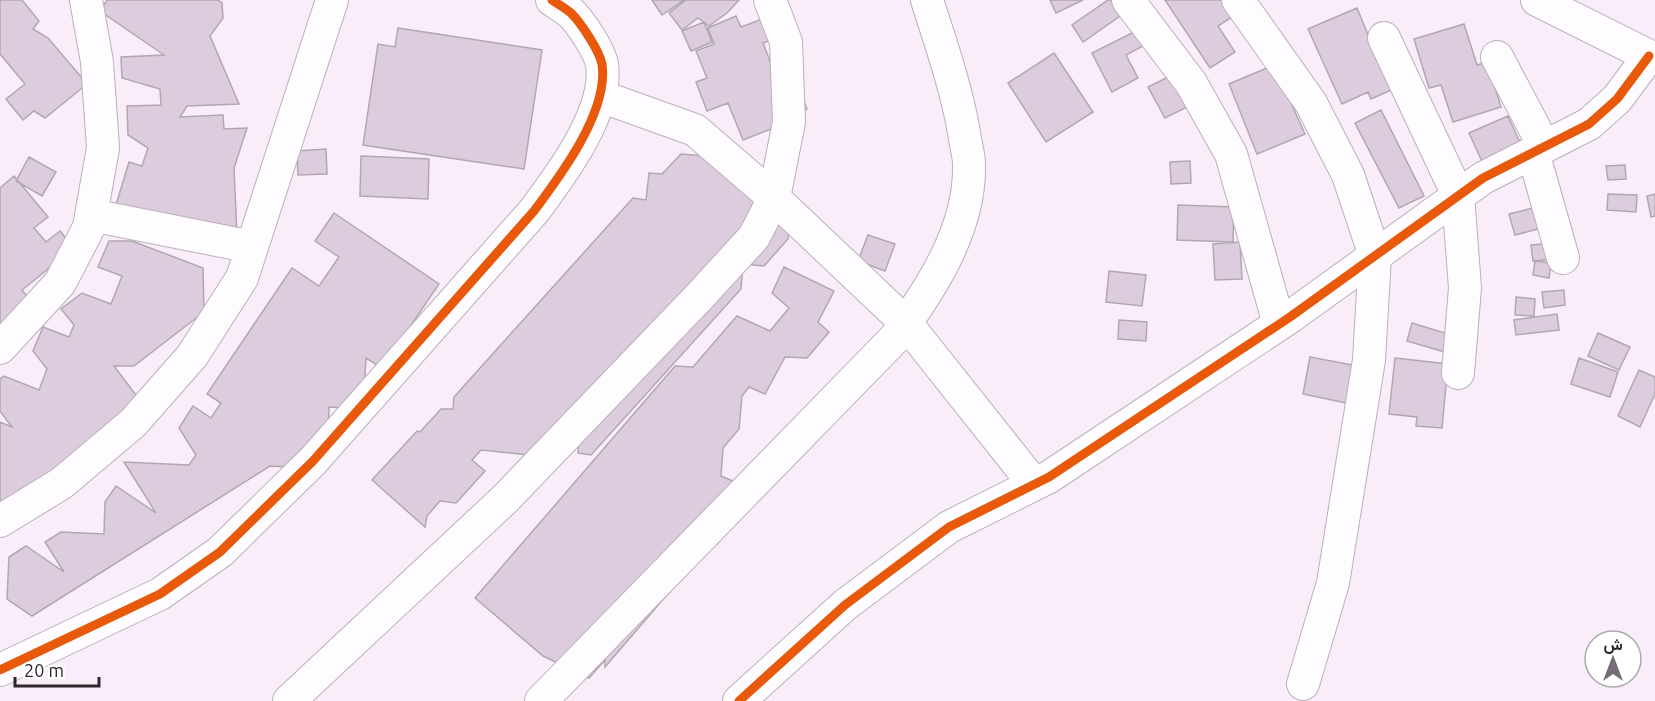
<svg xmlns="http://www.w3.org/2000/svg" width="1655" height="701" viewBox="0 0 1655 701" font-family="Ubuntu,Vazirmatn,sans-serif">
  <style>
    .building { fill: #ddccde; stroke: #b0a8b0; stroke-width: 1.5 }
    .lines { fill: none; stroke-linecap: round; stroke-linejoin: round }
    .minor-casing { stroke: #b9b1ba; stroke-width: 34 }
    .minor { stroke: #fefcfe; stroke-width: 32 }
    .cycleway-casing { stroke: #fff; stroke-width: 13 }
    .cycleway { stroke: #e8590c; stroke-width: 9 }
  </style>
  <rect width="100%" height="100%" fill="#f8edf8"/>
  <path class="building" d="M0 0H22L39 21 33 29 48 38 87 84 45 118 34 111 23 120 6 99 25 84 0 54Z
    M107 0H218L222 3 223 18 210 36 239 104 187 106 180 117 223 115 224 129 247 128 234 168 237 236 116 205 129 162 142 166 148 148 128 135 127 106 161 105 160 89 122 78 121 57 164 55 100 11Z
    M652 0H684L662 15Z
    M686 0H739L727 13 709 26 698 18 682 30 669 13Z
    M1050 0H1083L1056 13Z
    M1108 0H1114L1123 14 1083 42 1072 25Z
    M1165 0H1230L1238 13 1218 26 1235 52 1210 68Z
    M1357 8 1391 90 1371 99 1368 92 1342 104 1308 29Z
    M736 16 741 27 765 18 774 39 763 43 782 92 798 86 807 109 787 117 789 122 743 140 728 103 707 111 696 82 707 78 696 51 714 44 708 28Z
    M704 22 712 42 691 51 682 31Z
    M1464 24 1477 65 1487 62 1501 107 1453 122 1441 85 1429 88 1414 39Z
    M398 28 542 50 524 169 363 145 378 44 395 47Z
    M1138 30 1145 45 1126 55 1138 78 1112 92 1092 53Z
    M1054 53 1093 112 1046 142 1008 83Z
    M1274 65 1305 134 1257 154 1229 84Z
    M1170 76 1187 107 1165 118 1148 87Z
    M1381 110 1424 196 1399 208 1355 123Z
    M1508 116 1524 151 1485 168 1469 133Z
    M326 149 327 174 298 175 297 151Z
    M681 154 705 156 789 229 788 239 764 266 743 264 741 289 591 455 578 453 579 434 558 458 481 450 472 460 485 471 456 503 440 501 427 516 425 527 372 480 417 431 420 432 441 409H453L454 397 633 198 646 200 649 173 662 174Z
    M361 156 429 159 428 199 360 196Z
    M29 157 56 172 42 196 16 181Z
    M1190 161 1191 183 1171 184 1170 162Z
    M1625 165 1626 179 1608 180 1606 166Z
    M14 176 48 217 34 228 46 242 60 231 74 248 22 290 33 304 0 331V188Z
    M1608 194 1637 195 1636 212 1607 210Z
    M1655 194V216L1651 217 1647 196Z
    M1178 205 1234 207 1233 242 1177 240Z
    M1537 207 1542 228 1515 235 1509 214Z
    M334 213 439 284 382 368 366 358 363 409 329 407 327 469 270 466 32 616 7 599 9 557 26 546 64 572 45 542 61 532 104 534 105 502 116 486 156 513 124 462 189 465 196 455 179 428 193 406 211 418 221 403 207 394 292 268 319 286 339 257 315 241Z
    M868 235 895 244 885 271 858 261Z
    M109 241H132L203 268 204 312 134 366H114L142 403 0 514V422L12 427 0 411V379L4 376 39 390 47 369 33 351 43 327 69 337 74 325 61 309 82 293 111 304 122 276 98 267Z
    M1240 242 1242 279 1215 280 1213 244Z
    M1555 243 1557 259 1533 261 1531 245Z
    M1535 261 1551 263 1549 278 1533 275Z
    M784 267 834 291 818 322 829 332 807 358 785 357 765 394 749 387 742 396 739 429 723 448 721 476 740 484 726 501 723 537 717 544 699 535 684 575 605 667V660L589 678 543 656 475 598 675 366 693 367 737 316 770 331 789 308 772 293Z
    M1109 271 1146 275 1142 306 1106 302Z
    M1564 290 1565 305 1544 308 1542 292Z
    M1516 297 1535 299 1534 316 1515 315Z
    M1557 314 1559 330 1516 335 1514 320Z
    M1119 320 1147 322 1146 341 1118 339Z
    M1412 323 1461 338 1455 355 1407 341Z
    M1598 333 1630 347 1619 370 1588 356Z
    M1310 357 1358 366 1351 404 1303 394Z
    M1395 358 1448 364 1442 428 1416 426 1417 417 1389 414Z
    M1579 358 1618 372 1610 397 1571 384Z
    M1639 370 1655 377V394L1640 427 1618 416Z"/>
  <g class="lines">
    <defs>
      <path id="minor" d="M1128 0 1191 83 1231 154 1279 324
        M1238 0 1311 103 1348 175 1375 256 1369 360 1333 583 1303 684
        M1537 0 1655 59
        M1384 38 1458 195 1465 288 1458 373
        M1497 57 1544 146
        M600 96 695 130 774 198 906 323 1034 484
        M1533 152 1563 258
        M91 215 252 247
        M0 348 60 283 89 227 103 148 97 62 86 0
        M0 521 62 483 133 423 192 356 242 278 332 0
        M0 670 160 594 220 552 313 461 534 211C561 175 609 111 602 64 599 50 581 23 571 13 565 8 558 4 552 0
        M289 701 505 499 699 297 754 237 774 198 789 122 786 42 770 0
        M541 701 895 338C931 289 971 228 969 164 969 154 965 143 964 132 956 87 941 44 927 0
        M739 701 845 605 949 527 1049 477 1290 317 1483 178 1589 124 1617 99 1649 56"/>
    </defs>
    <use href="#minor" class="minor-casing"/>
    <use href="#minor" class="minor"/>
    <defs>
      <path id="cycleway" d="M0 670 160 594 220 552 313 461 534 211C561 175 609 111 602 64 599 50 581 23 571 13 565 8 558 4 552 0
        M739 701 845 605 949 527 1049 477 1290 317 1483 178 1589 124 1617 99 1649 56"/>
    </defs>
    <use href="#cycleway" class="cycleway-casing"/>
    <use href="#cycleway" class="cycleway"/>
  </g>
  <g transform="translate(1613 659)"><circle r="28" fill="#ffffff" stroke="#aba9ac" stroke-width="1.5"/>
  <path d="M0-4.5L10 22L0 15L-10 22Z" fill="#756c75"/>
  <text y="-9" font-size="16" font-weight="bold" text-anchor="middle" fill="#2e272f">ش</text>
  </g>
  <path d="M15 677v9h84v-9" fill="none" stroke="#2e272f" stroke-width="3"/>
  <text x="24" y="677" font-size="18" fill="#2e272f" stroke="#ffffff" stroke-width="4.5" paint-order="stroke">20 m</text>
</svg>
